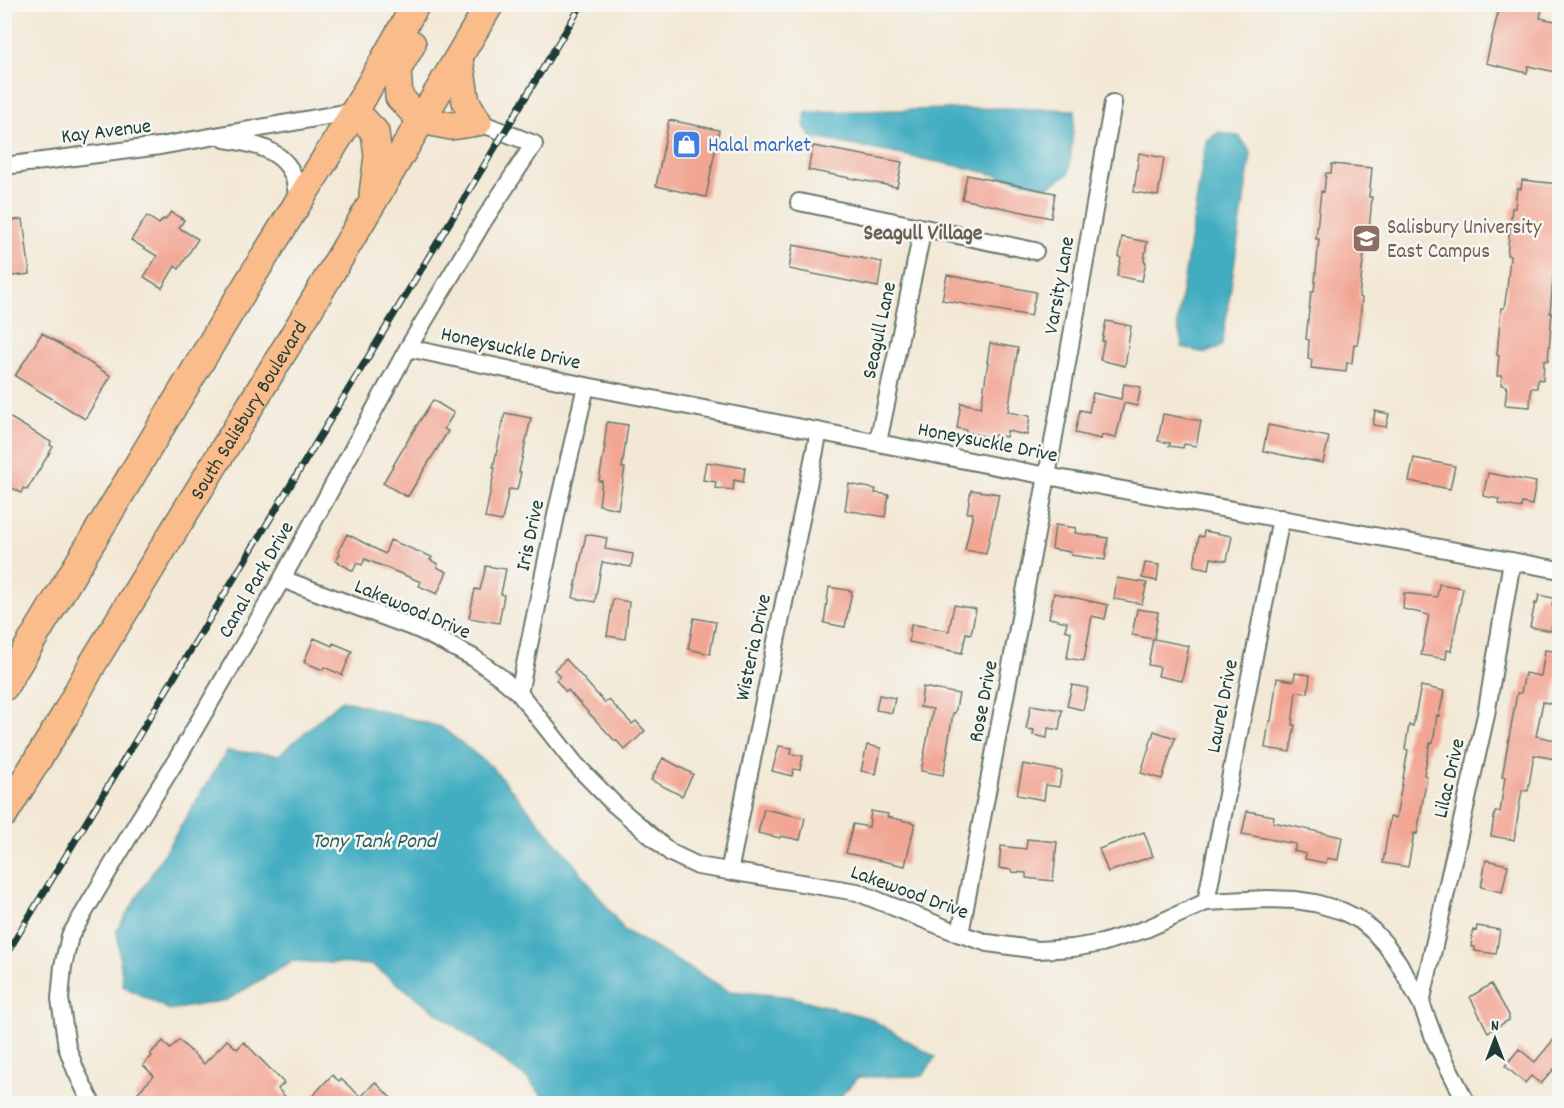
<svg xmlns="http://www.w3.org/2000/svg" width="1564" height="1108" viewBox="0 0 1564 1108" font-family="Dekko,sans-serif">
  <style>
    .water { fill: #42adc1; stroke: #30757a; stroke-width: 1.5 }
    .building { fill: #f2a593 }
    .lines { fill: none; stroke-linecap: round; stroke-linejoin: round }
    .minor-casing { stroke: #69796c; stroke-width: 20 }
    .primary-casing { stroke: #69796c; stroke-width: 30 }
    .minor { stroke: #fff; stroke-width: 16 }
    .primary { stroke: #f9bc8a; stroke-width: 27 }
    .rail-casing { stroke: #1f3d34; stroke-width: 7 }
    .rail { stroke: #f6f6f2; stroke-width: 4.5; stroke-dasharray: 14; stroke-linecap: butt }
    .labels { text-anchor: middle; stroke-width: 5; stroke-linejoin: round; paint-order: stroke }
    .street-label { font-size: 21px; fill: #1f3d34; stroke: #f6f6f2 }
    .shop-label { font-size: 21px; fill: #366cbe; stroke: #f6f6f2; text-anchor: start }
    .education-label { font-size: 21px; fill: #785e54; stroke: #f6f6f2; text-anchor: start }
    .neighbourhood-label { font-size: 22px; font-weight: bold; fill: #696155; stroke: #f6f6f2 }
    .water-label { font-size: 22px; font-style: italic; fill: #2a5f5e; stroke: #f6f6f2 }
  </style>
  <rect width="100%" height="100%" fill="#f6f6f2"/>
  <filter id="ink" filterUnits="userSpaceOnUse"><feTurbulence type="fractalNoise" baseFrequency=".0167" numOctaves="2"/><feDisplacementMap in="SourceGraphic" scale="12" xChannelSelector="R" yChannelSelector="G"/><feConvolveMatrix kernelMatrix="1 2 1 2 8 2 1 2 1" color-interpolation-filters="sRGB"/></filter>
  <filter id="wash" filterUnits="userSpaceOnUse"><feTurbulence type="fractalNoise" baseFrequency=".008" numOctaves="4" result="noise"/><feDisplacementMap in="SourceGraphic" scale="24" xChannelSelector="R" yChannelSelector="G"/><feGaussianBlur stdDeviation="1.35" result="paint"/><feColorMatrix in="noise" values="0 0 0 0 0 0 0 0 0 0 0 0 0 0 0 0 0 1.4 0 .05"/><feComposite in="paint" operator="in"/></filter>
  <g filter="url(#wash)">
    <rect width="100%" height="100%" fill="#f3e8d5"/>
    <path class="water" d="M1007 108 1075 110 1069 173 1048 187 963 167 811 137 804 126 806 112Z
      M1219 132 1240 137 1251 153 1222 346 1206 353 1183 348 1177 324 1206 141Z
      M342 700 441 727 492 767 573 862 624 930 729 991 792 997 869 1018 935 1057 923 1076 858 1077 838 1099 839 1103H548L528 1079 372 965 292 961 227 1000 170 1010 123 986 117 930 227 751 279 755Z"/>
    <g id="blocks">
      <path class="building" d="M1500 4H1524L1542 9 1540 18 1560 22V73L1528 66 1527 73 1486 63Z
        M669 120 719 130 706 197 656 186Z
        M813 146 902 162 897 187 808 170Z
        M1139 153 1164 158 1158 196 1134 192Z
        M1332 164 1372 168 1369 197H1372L1371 208 1368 244H1365L1359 297 1362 298 1359 333 1357 345 1354 344 1352 363H1347L1346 372 1311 368 1312 360 1308 359 1309 340 1306 339 1311 292H1314L1319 239H1316L1321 191 1324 192 1326 173H1331Z
        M967 175 1055 193 1051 218 962 199Z
        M1522 180 1558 184 1557 193H1560V247L1558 260H1555L1553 280 1550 313H1552L1548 361 1544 360 1543 380 1538 379 1537 388H1531L1530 407 1505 405 1507 386 1501 385 1502 376H1497L1499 356 1497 355 1501 308H1504L1507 289 1510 256 1507 255 1512 208H1515L1517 189H1521Z
        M171 212 184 220 179 228 198 239 179 269 175 266 162 288 144 277 157 256 131 240 147 216 159 224 163 219 165 220Z
        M23 219 30 274 4 277V221Z
        M1122 237 1147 242 1144 261 1146 262 1142 281 1117 276 1121 258 1119 257Z
        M793 245 882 262 878 287 789 269Z
        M947 275 1036 292 1031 316 942 300Z
        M1106 321 1131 326 1125 366 1100 360 1104 341H1102Z
        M42 333 111 376 85 419 15 376Z
        M990 343 1018 348 1008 412 1030 416 1027 435 1007 431 1006 437 994 435 993 438 966 432V430L957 428 961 403 981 407 988 362H987Z
        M1124 384 1141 387 1137 406 1124 403 1116 438 1102 435 1101 439 1075 433 1080 410 1089 412 1093 393 1121 399Z
        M433 400 454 413 444 429 448 431 408 496 405 495V496L383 483 412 433Z
        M1375 411 1389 414 1386 427 1373 425Z
        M505 413 531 418 519 472H521L517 490 509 489 502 521 485 518 495 468H493Z
        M4 414 51 442 50 445 53 447 27 490 23 488 21 493 4 483Z
        M1163 414 1201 421 1196 446 1184 444 1183 448 1169 446 1170 443 1158 441Z
        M607 422 628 425 622 468H625L618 509 599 505 602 481H599L605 446H604Z
        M1268 425 1329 437 1323 463 1263 451Z
        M1414 458 1455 466 1450 489 1409 481Z
        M706 462 745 468 743 482 734 480 733 490 715 488 716 482 703 480Z
        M1488 473 1536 482 1532 505 1522 503 1521 508 1498 504 1499 499 1483 496Z
        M849 484 876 489 875 493 889 495 885 517 845 510Z
        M971 490 999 494 986 554 965 550 973 513H967Z
        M1055 525 1076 528 1075 533 1108 538 1105 560 1071 555V552L1052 549Z
        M1204 531 1232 536 1227 561 1211 558 1209 569 1194 566 1199 536 1203 537Z
        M347 534 385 554 390 540 432 557 430 560 438 564 437 567 447 572 437 594 419 586 421 582 365 559 362 565 357 563 353 571 336 561 340 553 338 552Z
        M586 534 607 538 605 549 633 554 631 567 602 562 595 602 573 598Z
        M1145 563 1159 565 1157 581 1142 578Z
        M486 566 506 569 501 594 504 595 499 623 469 618 475 589 480 590Z
        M1117 578 1147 583 1142 604 1114 599Z
        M1439 584 1463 588 1451 651 1447 650 1446 659 1421 655 1429 615 1403 609 1404 593 1437 597Z
        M829 587 852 591 845 627 824 623Z
        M1054 593 1108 605 1105 619 1092 616 1084 661 1067 658 1071 632 1065 630 1067 622 1049 618Z
        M1539 595 1553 598 1552 606 1556 607 1551 631 1530 627 1535 603 1537 604Z
        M613 599 629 602 625 639 607 636Z
        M954 605 976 609 971 634 966 633 962 653 909 642 911 624 949 631Z
        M1137 609 1158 612 1154 639 1189 646 1182 681 1158 676 1160 667 1148 665 1153 639 1132 635Z
        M694 618 716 622 710 654 688 649Z
        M314 638 332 646 333 643 352 651 342 675 324 667 323 670 304 662Z
        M1545 650 1560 652V677H1558L1553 704 1543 702 1536 736 1560 741V760L1534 755 1528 791 1522 790 1514 840 1491 836 1495 812H1500L1505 777H1502L1517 693H1521L1525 673 1541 676Z
        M566 659 605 703 609 700 632 724 636 721 645 731 625 750 616 740 615 741 575 698 568 690 566 692 556 680 560 676 554 670Z
        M1295 673 1310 675 1308 693 1296 692 1292 725H1295L1290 752 1265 748 1269 721H1271L1277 678 1294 681Z
        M1072 685 1088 688 1083 710 1067 706Z
        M1421 686 1444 691 1439 716 1437 715 1433 743H1430L1424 775 1427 776 1417 834 1414 833 1408 867 1383 863 1390 817 1396 818 1408 750 1405 749 1409 725 1413 726Z
        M923 687 959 694 955 713H953L947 749 948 750 943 775 921 771 933 709 920 707Z
        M879 695 895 698 892 713 876 710Z
        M1031 705 1062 710 1059 730 1048 728 1047 738 1033 735 1034 730 1026 729Z
        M1154 731 1175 738 1162 779 1141 773Z
        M867 745 881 748 876 774 861 771Z
        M779 746 792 748 791 754 803 756 800 770 794 769 792 776 772 771Z
        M663 758 693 774 682 796 651 780Z
        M1023 764 1062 771 1059 787 1046 785 1044 800 1017 795Z
        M764 809 805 818 800 840 781 836 780 838 758 833Z
        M871 811 888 814 887 817 915 823 905 866 846 853 853 824 869 827Z
        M1247 811 1274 816 1273 822 1342 837 1338 860 1327 858 1326 863 1305 859 1306 854 1294 851 1296 844 1242 834Z
        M1144 832 1153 856 1108 872 1099 849Z
        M1027 839 1057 842 1053 881 1026 878V873L1012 872V870L999 868 1001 846 1026 849Z
        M1486 860 1508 865 1502 892 1481 887Z
        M1477 926 1500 930 1496 954 1475 951V947H1471L1473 930 1476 931Z
        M1491 984 1509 1015V1020L1488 1032 1470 997Z
        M1560 1032V1062L1541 1084 1531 1076 1525 1083 1505 1066 1519 1049 1535 1062Z
        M179 1040 204 1064 227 1040 237 1049 244 1042 284 1083 278 1089 292 1104H141L134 1096 154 1076 143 1065 152 1056 150 1054 163 1041 170 1049Z
        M332 1075 339 1081 341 1079 361 1097 375 1082 397 1104H305Z"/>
    </g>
  </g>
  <g filter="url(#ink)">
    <use href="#blocks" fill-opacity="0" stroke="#69796c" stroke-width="1.5"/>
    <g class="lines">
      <defs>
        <path id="minor" d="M225 139C252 143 284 149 294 178 296 185 297 194 298 202
          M4 166 160 146 355 111
          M799 202 1035 251
          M408 348 586 386 1047 476 1560 570
          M878 442 923 228
          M282 579 420 630 474 658 499 676 519 693 575 764 614 804 671 853 698 866 857 892 960 934 988 943 1038 950 1073 948 1102 943 1146 929 1206 902 1267 899 1295 900 1315 903 1342 911 1360 920 1373 931 1386 945 1398 962 1421 1003 1436 1043 1467 1104
          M519 693 558 506 586 386
          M729 872 819 431
          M1206 902 1281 518
          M960 934 1047 476 1113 103
          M1421 1003 1486 715 1512 561
          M92 1104 76 1071 67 1047 60 999 63 966 70 936 137 823 177 759 282 579 408 348 484 220 534 144 478 122"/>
        <g id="primary">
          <path d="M412 44 397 70 399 97 421 120 451 126 478 122 466 102 459 58"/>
          <path d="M355 111 375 132 378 156 373 194"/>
          <path d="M4 687 235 304 355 111 416 4"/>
          <path id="s1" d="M4 814 64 717 93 663 304 318 490 4"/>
        </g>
      </defs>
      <use href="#minor" class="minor-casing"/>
      <use href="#primary" class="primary-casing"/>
      <use href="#minor" class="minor"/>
      <use href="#primary" class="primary"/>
      <defs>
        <path id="rail" d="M4 958 582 4"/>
      </defs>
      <use href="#rail" class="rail-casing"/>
      <use href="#rail" class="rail"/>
    </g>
  </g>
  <defs>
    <symbol id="shop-square" viewBox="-11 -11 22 22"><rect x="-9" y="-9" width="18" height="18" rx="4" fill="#3f7fe0" stroke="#f6f6f2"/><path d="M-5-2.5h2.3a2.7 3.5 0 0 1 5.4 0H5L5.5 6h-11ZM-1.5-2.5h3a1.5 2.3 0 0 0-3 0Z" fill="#fff"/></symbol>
    <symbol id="university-square" viewBox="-11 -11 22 22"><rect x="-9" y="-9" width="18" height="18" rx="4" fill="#8d6e63" stroke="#f6f6f2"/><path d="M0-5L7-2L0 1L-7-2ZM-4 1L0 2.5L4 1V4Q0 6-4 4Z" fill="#fff"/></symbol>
  </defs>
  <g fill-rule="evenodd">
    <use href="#shop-square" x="670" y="128" width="33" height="33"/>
    <use href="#university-square" x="1350" y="222" width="33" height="33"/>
  </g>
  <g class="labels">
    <g class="street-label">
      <text transform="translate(106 130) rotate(-7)" y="7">Kay Avenue</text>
      <text transform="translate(1058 285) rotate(-80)" y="7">Varsity Lane</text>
      <text transform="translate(878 330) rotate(-78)" y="7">Seagull Lane</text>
      <text transform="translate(511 347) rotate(12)" y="7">Honeysuckle Drive</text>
      <text dy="7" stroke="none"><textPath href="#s1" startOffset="472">South Salisbury Boulevard</textPath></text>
      <text transform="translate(988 441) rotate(11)" y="7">Honeysuckle Drive</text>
      <text transform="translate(529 535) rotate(-78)" y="7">Iris Drive</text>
      <text transform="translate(255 579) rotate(-60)" y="7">Canal Park Drive</text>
      <text transform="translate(413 608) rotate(23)" y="7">Lakewood Drive</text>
      <text transform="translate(752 647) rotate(-78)" y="7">Wisteria Drive</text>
      <text transform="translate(982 701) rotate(-79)" y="7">Rose Drive</text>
      <text transform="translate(1221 706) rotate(-79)" y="7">Laurel Drive</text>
      <text transform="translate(1448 778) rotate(-77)" y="7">Lilac Drive</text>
      <text transform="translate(910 891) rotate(20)" y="7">Lakewood Drive</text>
    </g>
    <g class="shop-label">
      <text x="708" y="151">Halal market</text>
    </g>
    <g class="education-label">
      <text x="1387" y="233">Salisbury University<tspan x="1387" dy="24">East Campus</tspan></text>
    </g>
    <g class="neighbourhood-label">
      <text x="923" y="239">Seagull Village</text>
    </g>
    <g class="water-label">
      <text x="374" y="847">Tony Tank Pond</text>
    </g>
  </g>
  <rect width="1564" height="1108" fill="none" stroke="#f6f6f2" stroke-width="24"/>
  <g transform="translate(1495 1039)" stroke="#f6f6f2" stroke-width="4.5" paint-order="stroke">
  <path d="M0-4.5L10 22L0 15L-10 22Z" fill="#1f3d34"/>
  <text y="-9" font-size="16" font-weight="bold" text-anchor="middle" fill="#1f3d34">N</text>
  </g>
</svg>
